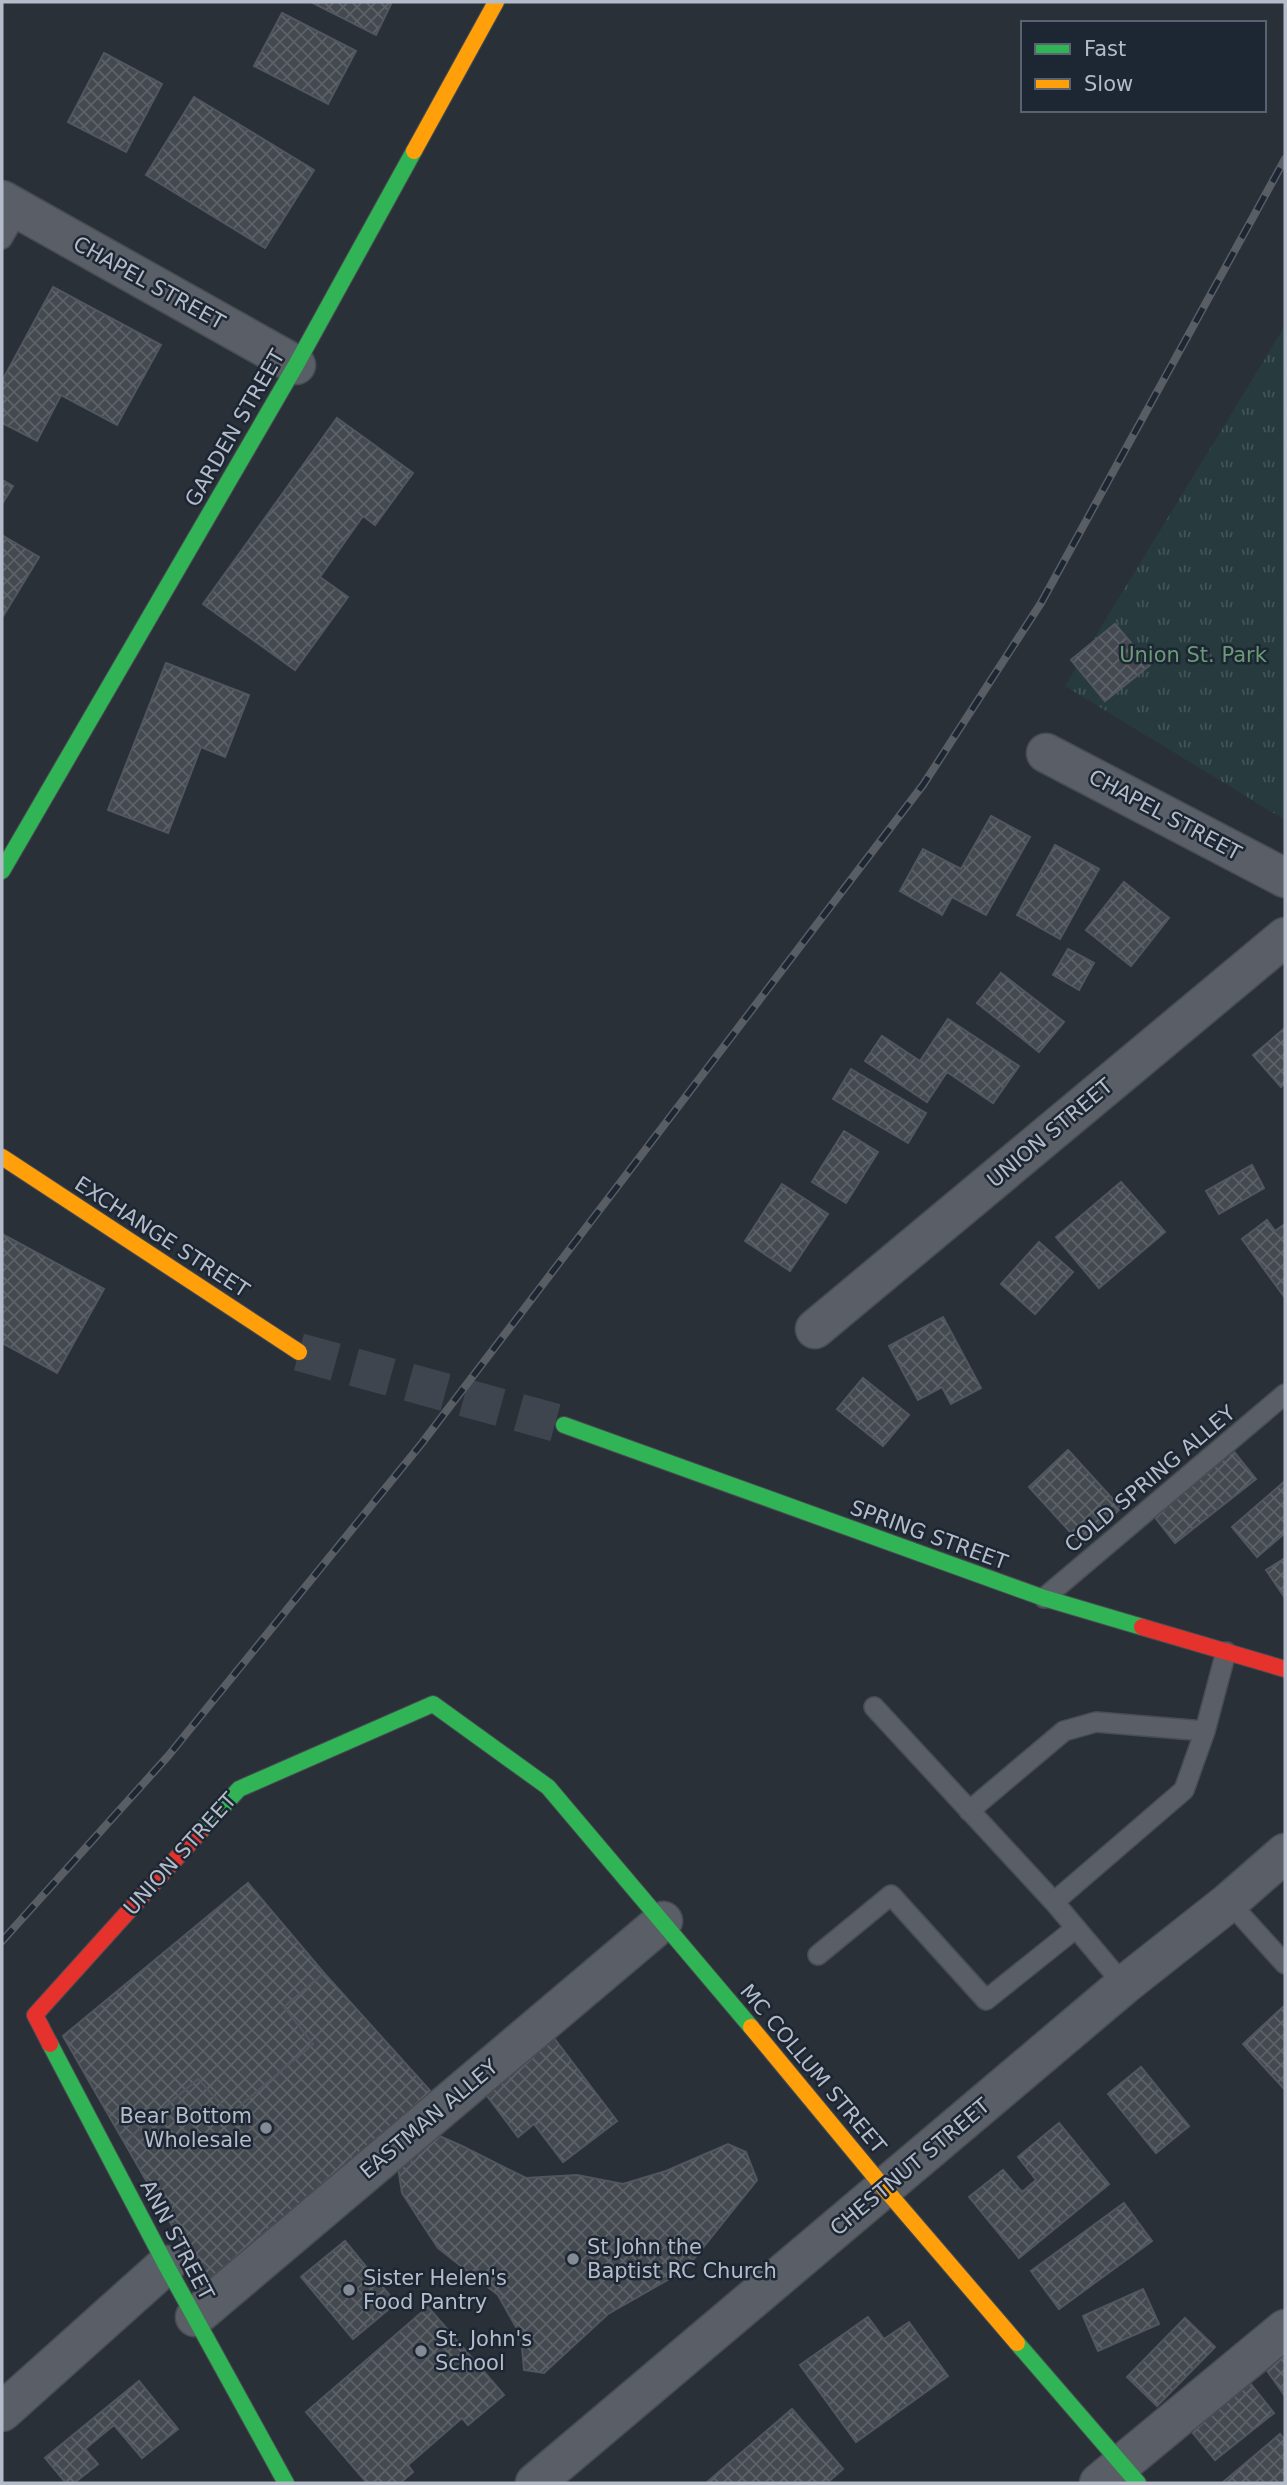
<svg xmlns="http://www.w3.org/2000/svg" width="1287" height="2485" viewBox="0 0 1287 2485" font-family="'DejaVu Sans',sans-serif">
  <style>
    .park { fill: url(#park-tufts) }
    .building { fill: url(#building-cross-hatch); stroke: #52575f; stroke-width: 2 }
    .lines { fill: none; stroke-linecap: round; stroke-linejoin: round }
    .secondary-tunnel { stroke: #3f454e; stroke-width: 38; stroke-dasharray: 38 19; stroke-linecap: butt }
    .lane-casing { stroke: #484c53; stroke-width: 22 }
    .street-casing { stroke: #484c53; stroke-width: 41 }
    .fast-casing { stroke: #484c53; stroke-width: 18 }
    .slow-casing { stroke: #484c53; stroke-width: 18 }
    .jam-casing { stroke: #484c53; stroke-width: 18 }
    .lane { stroke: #5a5e66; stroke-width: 19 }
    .street { stroke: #5a5e66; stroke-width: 38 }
    .fast { stroke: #30b455; stroke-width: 16 }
    .slow { stroke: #ff9f0a; stroke-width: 16 }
    .jam { stroke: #e5322d; stroke-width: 16 }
    .rail-casing { stroke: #595d64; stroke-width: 8 }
    .rail { stroke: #1d2633; stroke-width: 5; stroke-dasharray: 16; stroke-linecap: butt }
    .poi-dot { fill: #848b96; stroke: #1d2633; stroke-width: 2.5 }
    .labels { text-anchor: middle; stroke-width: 5; stroke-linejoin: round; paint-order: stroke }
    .street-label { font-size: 21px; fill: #b4bcc9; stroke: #1d2633 }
    .park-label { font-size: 21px; fill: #6b9a76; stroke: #1d2633 }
    .poi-label { font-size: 21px; fill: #b4bcc9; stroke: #1d2633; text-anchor: start }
  </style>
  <defs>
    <pattern id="park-tufts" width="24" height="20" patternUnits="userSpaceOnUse" patternTransform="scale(1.75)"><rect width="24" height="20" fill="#273a3e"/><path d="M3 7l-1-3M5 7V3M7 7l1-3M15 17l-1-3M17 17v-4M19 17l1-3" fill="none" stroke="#445559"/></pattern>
    <pattern id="building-cross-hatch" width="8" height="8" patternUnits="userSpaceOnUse" patternTransform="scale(1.75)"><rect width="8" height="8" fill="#444950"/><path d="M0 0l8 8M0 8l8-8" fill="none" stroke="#5d6168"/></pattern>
  </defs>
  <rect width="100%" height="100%" fill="#2a3038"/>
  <path class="park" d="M1285 326V820L1065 686Z"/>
  <path class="building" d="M311 2H392L376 35Z
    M282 13 356 51 328 104 254 66Z
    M104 53 162 84 126 152 68 122Z
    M194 97 314 170 265 248 146 175Z
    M53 287 161 345 117 425 61 395 37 441 2 423V381Z
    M337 418 413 473 375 525 363 516 320 577 348 597 295 670 203 604Z
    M2 480 13 486 2 504Z
    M2 535 39 557 2 618Z
    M1115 624 1150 665 1105 701 1071 660Z
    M166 663 249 695 225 757 201 747 168 833 108 810Z
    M991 816 1030 837 986 915 952 897 942 915 900 891 923 849 961 869Z
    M1055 845 1099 869 1060 939 1017 915Z
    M1124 882 1169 918 1131 966 1086 930Z
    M1068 949 1094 963 1079 990 1053 975Z
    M1001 973 1064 1022 1039 1052 977 1003Z
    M948 1019 1019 1066 993 1103 947 1072 927 1102 865 1061 882 1036 920 1061Z
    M1285 1028V1083L1281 1087 1253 1055Z
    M851 1069 926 1113 908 1143 833 1099Z
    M844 1131 878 1152 846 1203 812 1182Z
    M1252 1165 1264 1188 1219 1214 1206 1191Z
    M1121 1182 1165 1232 1099 1288 1056 1237Z
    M782 1184 828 1214 790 1271 745 1241Z
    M1267 1220 1275 1231 1285 1224V1298L1242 1239Z
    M2 1234 104 1289 57 1373 2 1343Z
    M1039 1242 1073 1272 1035 1314 1001 1284Z
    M943 1317 981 1388 951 1404 942 1387 918 1400 889 1346Z
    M863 1378 909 1415 883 1446 837 1409Z
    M1231 1448 1256 1479 1175 1543 1150 1511Z
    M1068 1450 1121 1508 1082 1545 1029 1487Z
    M1285 1481V1533L1257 1557 1232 1527Z
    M1285 1558V1598L1266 1570Z
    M248 1883 324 1973 284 2007 313 2044 230 2114 198 2079 124 2142 63 2036Z
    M324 1973 433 2094 205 2283 124 2142 198 2079 230 2114 313 2044 284 2007Z
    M1285 2005V2090L1243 2044Z
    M554 2038 617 2121 563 2162 534 2124 518 2137 484 2092Z
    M1141 2067 1189 2126 1156 2153 1108 2094Z
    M1059 2123 1109 2184 1019 2258 969 2197 1003 2170 1022 2192 1036 2180 1018 2157Z
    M419 2127 462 2146 526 2178 577 2175 623 2184 666 2171 728 2144 746 2152 757 2180 685 2270 608 2314 544 2373 524 2370 521 2336 498 2295 438 2248 402 2193 395 2148Z
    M1124 2203 1152 2241 1059 2309 1031 2271Z
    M345 2241 396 2303 353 2339 301 2277Z
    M1143 2289 1159 2324 1098 2351 1083 2316Z
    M428 2307 504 2395 468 2425 462 2418 408 2465 413 2472 400 2483H367L306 2412Z
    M868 2317 884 2339 909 2322 948 2376 856 2442 800 2365Z
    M1185 2318 1215 2347 1157 2406 1127 2377Z
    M1285 2349V2396L1263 2365Z
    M1242 2373 1274 2413 1215 2460 1183 2421Z
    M139 2381 178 2429 142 2458 114 2425 85 2449 98 2464 74 2483H66L45 2458Z
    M792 2409 843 2469 827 2483H706Z
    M1280 2434 1285 2440V2483H1222Z"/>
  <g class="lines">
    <path class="secondary-tunnel" d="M299 1352 564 1425"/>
    <defs>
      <path id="lane" d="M2 239 19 210
        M1044 1598 1285 1394
        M874 1707 1054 1902
        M969 1811 1064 1731 1096 1722 1205 1731
        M1229 1902 1285 1964
        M818 1955 891 1895 986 2000 1076 1928
        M1124 1985 1054 1902 1184 1790 1205 1731 1226 1652"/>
      <path id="street" d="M2 200 296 365
        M1046 753 1285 878
        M815 1329 1285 937
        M195 2317 663 1921
        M2 2412 166 2265
        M535 2483 1124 1985 1229 1902 1285 1853
        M1099 2483 1285 2329"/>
      <path id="fast" d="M2 871 296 365 414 151
        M564 1425 1044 1598 1142 1627
        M200 1832 239 1789 433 1704 548 1787 751 2027
        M50 2044 166 2265 286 2483
        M1017 2343 1138 2483"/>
      <path id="slow" d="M414 151 496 2
        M2 1157 299 1352
        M751 2027 885 2189 1017 2343"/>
      <path id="jam" d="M1142 1627 1285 1669
        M50 2044 35 2015 200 1832"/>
    </defs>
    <use href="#lane" class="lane-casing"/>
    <use href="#street" class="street-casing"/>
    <use href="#fast" class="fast-casing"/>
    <use href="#slow" class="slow-casing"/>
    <use href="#jam" class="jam-casing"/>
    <use href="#lane" class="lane"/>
    <use href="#street" class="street"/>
    <use href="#fast" class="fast"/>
    <use href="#slow" class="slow"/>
    <use href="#jam" class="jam"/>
    <defs>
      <path id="rail" d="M2 1941 169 1755 422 1443 923 785 1041 603 1285 159"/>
    </defs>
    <use href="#rail" class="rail-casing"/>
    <use href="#rail" class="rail"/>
  </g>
  <g class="poi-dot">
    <circle cx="266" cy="2128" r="7"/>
    <circle cx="573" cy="2259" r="7"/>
    <circle cx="349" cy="2290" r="7"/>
    <circle cx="421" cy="2351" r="7"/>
  </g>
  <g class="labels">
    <g class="street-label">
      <text transform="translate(149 283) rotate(29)" y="7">CHAPEL STREET</text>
      <text transform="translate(235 428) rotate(-60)" y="7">GARDEN STREET</text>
      <text transform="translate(1165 815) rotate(28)" y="7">CHAPEL STREET</text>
      <text transform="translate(1050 1133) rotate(-40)" y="7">UNION STREET</text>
      <text transform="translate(162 1237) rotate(33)" y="7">EXCHANGE STREET</text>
      <text transform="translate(1150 1479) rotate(-40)" y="7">COLD SPRING ALLEY</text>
      <text transform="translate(929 1535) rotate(20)" y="7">SPRING STREET</text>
      <text transform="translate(180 1854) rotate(-48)" y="7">UNION STREET</text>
      <text transform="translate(813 2069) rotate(50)" y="7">MC COLLUM STREET</text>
      <text transform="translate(429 2119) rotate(-40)" y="7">EASTMAN ALLEY</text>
      <text transform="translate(910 2167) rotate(-40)" y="7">CHESTNUT STREET</text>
      <text transform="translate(177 2240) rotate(62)" y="7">ANN STREET</text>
    </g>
    <g class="park-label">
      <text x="1193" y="662">Union St. Park</text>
    </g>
    <g class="poi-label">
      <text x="252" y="2123" text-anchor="end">Bear Bottom<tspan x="252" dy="24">Wholesale</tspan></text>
      <text x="587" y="2254">St John the<tspan x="587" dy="24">Baptist RC Church</tspan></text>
      <text x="363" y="2285">Sister Helen's<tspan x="363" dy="24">Food Pantry</tspan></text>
      <text x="435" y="2346">St. John's<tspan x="435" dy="24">School</tspan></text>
    </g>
  </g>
  <rect width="1287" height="2485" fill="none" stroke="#b4bcc9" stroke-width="7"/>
  <rect x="1021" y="21" width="245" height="91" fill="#1d2633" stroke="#59626f" stroke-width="2"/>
  <rect x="1035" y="44" width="35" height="10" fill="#30b455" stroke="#59626f" stroke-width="2"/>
  <text x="1084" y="56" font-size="21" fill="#b4bcc9">Fast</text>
  <rect x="1035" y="79" width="35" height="10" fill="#ff9f0a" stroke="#59626f" stroke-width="2"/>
  <text x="1084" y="91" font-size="21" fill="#b4bcc9">Slow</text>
</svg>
